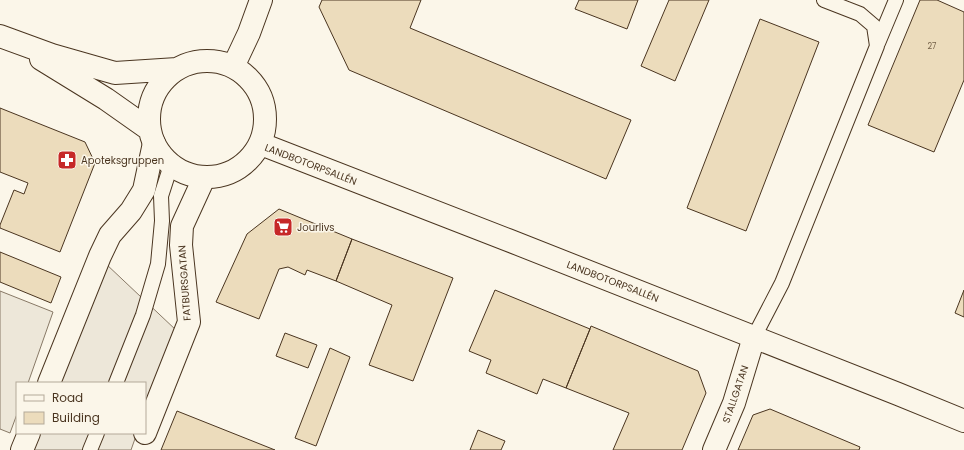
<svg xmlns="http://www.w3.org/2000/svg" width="964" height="450" viewBox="0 0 964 450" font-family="Poppins,sans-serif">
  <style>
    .parking { fill: #ede7d9; stroke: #887966 }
    .building { fill: #ecdcbc; stroke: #4a3520 }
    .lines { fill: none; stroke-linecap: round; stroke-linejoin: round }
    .service-casing { stroke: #4a3520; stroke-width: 16 }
    .minor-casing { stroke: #4a3520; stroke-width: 24 }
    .tertiary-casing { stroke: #4a3520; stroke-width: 24 }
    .service { stroke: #fbf6e9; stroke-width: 14 }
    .minor { stroke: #fbf6e9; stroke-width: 22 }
    .tertiary { stroke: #fbf6e9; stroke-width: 22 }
    .labels { text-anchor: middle; stroke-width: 3; stroke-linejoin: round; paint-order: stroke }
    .number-label { font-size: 8px; fill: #725f47 }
    .poi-label { font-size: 10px; fill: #4a3520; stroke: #fbf6e9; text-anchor: start }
    .street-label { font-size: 10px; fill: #4a3520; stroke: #fbf6e9 }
  </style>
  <rect width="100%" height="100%" fill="#fbf6e9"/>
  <path class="parking" d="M105 263 177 331 145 413V383H58Z
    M0 291 53 312 28 383H17V414L10 433 0 429Z
    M38 433H137L131 450H32Z"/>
  <path class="building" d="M322 0H421L410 28 631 120 606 179 349 70 319 7Z
    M579 0H638L627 29 575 9Z
    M669 0H709L675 81 641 66Z
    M920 0H937L964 12V80L934 152 868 125Z
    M760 19 819 42 746 231 687 208Z
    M0 108 85 142 95 163 60 252 0 228V225L14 190 24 194 28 183 0 172Z
    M279 209 352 239 336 281 307 270 305 275 288 267 279 269 259 319 216 302 247 234Z
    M352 239 453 278 413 381 369 365 392 305 336 281Z
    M0 252 61 277 51 303 0 282Z
    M495 290 590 329 566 388 543 379 537 394 486 373 491 360 469 351Z
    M964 290V317L955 313Z
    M591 326 698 371 706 393 682 450H613L629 413 566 388 590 329Z
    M285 333 317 345 308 368 276 356Z
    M330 348 350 357 316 446 295 438Z
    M770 409 860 447 859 450H738L753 415Z
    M177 411 275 450H161Z
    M478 430 505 441 501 450H470Z"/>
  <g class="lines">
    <defs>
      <path id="service" d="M878 43 896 0
        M754 337 782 283 877 46 874 26 860 14 824 0
        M116 383 143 315 158 264 162 221 161 196 171 165
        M90 450 97 433"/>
      <path id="minor" d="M49 383 100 256 110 235 131 211 144 190 154 143
        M145 433 189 322 181 245 182 226 204 178
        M22 450 29 433
        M714 450 734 403 754 337"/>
      <path id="tertiary" d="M0 36 52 55 115 73 177 69
        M41 59 106 99 150 130
        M149 119a58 58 0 1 1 116 0a58 58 0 1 1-116 0Z
        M233 67 249 33 261 0
        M261 144 508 240 898 394 964 421"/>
    </defs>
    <use href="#service" class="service-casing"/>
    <use href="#minor" class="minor-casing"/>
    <use href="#tertiary" class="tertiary-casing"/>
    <use href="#service" class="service"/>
    <use href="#minor" class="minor"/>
    <use href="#tertiary" class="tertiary"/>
  </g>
  <defs>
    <symbol id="pharmacy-square" viewBox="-11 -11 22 22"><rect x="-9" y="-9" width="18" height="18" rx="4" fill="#c62828" stroke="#fbf6e9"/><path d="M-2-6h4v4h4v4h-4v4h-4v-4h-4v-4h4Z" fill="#fff"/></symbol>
    <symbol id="supermarket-square" viewBox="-11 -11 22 22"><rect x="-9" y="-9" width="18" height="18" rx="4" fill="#c62828" stroke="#fbf6e9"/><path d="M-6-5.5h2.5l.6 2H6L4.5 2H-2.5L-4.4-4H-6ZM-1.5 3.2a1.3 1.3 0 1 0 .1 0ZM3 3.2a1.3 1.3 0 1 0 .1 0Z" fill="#fff"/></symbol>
  </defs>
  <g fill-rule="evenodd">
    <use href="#pharmacy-square" x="56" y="149" width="22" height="22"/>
    <use href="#supermarket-square" x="272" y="216" width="22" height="22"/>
  </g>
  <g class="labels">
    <g class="number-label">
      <text x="932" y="49">27</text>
    </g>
    <g class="poi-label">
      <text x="81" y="164">Apoteksgruppen</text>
      <text x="297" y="231">Jourlivs</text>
    </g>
    <g class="street-label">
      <text transform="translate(311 164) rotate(21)" y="4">LANDBOTORPSALLÉN</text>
      <text transform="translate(613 281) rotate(21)" y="4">LANDBOTORPSALLÉN</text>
      <text transform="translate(184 283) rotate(-94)" y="4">FATBURSGATAN</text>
      <text transform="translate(735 394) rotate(-71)" y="4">STALLGATAN</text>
    </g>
  </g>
  <rect x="16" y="382" width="130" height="52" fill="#fbf6e9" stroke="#b4a999"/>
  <rect x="24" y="395" width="20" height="6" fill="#fbf6e9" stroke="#b4a999"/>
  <text x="52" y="402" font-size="12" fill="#4a3520">Road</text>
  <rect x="24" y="412" width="20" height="12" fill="#ecdcbc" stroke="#b4a999"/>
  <text x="52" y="422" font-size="12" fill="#4a3520">Building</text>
</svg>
